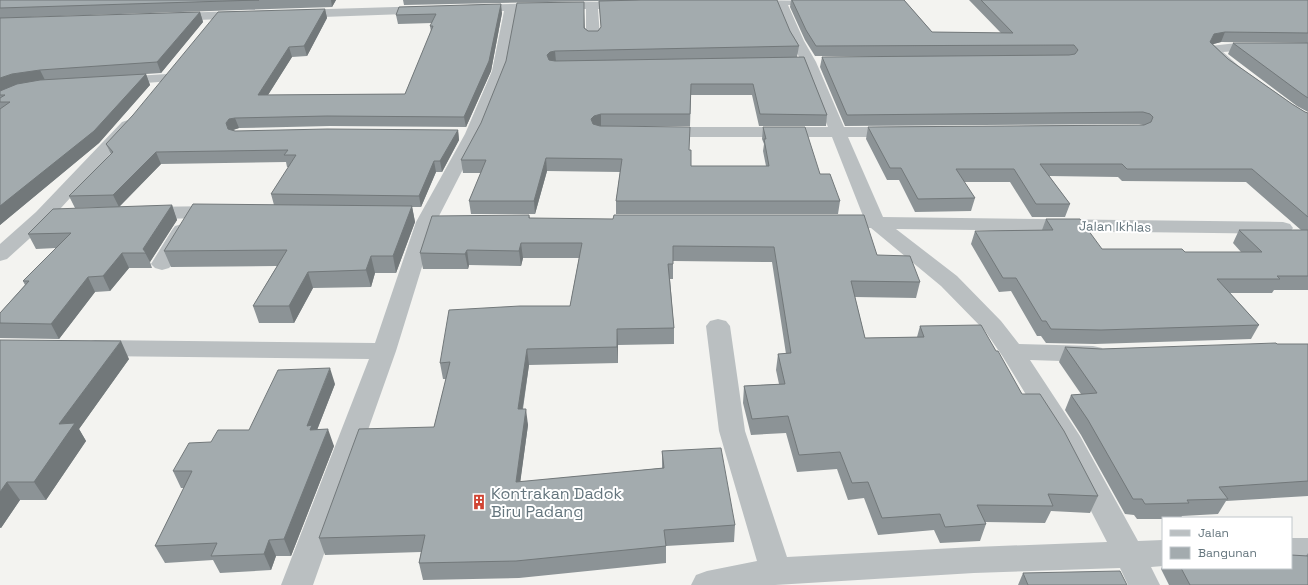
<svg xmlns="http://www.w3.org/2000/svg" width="1308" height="585" viewBox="0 0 1308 585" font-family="'Space Grotesk',sans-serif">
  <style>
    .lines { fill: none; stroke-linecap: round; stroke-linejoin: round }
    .street { fill: #babfc1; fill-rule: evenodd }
    .wall { fill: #8c9396 }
    .shaded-wall { fill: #72787a }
    .building { fill: #a3abae; stroke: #72787a }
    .labels { text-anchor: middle; stroke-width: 4; stroke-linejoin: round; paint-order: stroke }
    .street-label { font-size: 13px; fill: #65767e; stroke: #fff }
    .near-poi-label { font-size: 16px; fill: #65767e; stroke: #fff; text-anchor: start }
  </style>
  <rect width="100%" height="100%" fill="#f3f3f0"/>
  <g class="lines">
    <path class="street" d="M745 0 827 1 825 4 821 5H788L804 41 816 62 844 127H897L903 129 905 132 903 135 897 137H848L883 217 1283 222 1290 224 1293 228 1290 232 1283 234 896 229 957 276 1001 321 1019 344 1093 346 1102 348 1105 354 1102 360 1093 362 1030 360 1080 436 1138 541 1163 540V566L1151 567 1160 585H1128L1120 568 974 573 775 585H691L696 575 707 571 757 561 719 431 706 326 710 321 718 319 726 321 730 326 745 431 787 557 974 547 1107 542 1058 447 1003 357 985 331 941 286 871 228H836L829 226 826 222 829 218 836 216H863L832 137H660L654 135 652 132 654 129 660 127H828L802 62 790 41 776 6 749 7 745 6 743 3Z
      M629 1 633 2 635 5 633 8 598 9 600 37 598 40H588L586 37V9L517 11 506 71 481 134 439 216H460L467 218 470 222 467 226 460 228H434L396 351 313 585H281L369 359 95 356 87 354 83 348 87 342 95 340 375 343 416 222 465 134 492 71 504 11 471 12 467 11 465 8 467 5Z
      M429 6 433 7 435 10 433 13 295 18 291 17 289 14 291 11 295 10Z
      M245 11 249 12 251 15 249 18 171 21 167 20 165 17 167 14 171 13Z
      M1237 43 1308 44V52L1237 51 1223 52 1241 68 1239 71C1228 74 1210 60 1208 49L1210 46Z
      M167 74 172 75 174 78 172 81 119 85 114 84 112 81 114 78 119 77Z
      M128 120 134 122 136 125 134 128 50 220 7 259 0 261V244L36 212 122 122Z
      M218 206 225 208 228 212 225 216 218 218 144 219 137 217 134 213 137 209 144 207Z
      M182 224 189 226 192 230 173 264 169 268 162 270 155 268 151 264 172 230 175 226Z
      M1291 538H1308V564H1291Z"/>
  </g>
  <path class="wall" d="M0 0H336L332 7 0 18Z
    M403 0H637L790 31 799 46 797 57H804L827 115 826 126H759L752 95H691L690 126H599L689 150 691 166H766L763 151 764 144 762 139 763 127 820 174 840 201 838 214H616V201L620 172 547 171 535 214H471L469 201 481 173H463L461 160 584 12 585 28 588 31H598L601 27 599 1 404 5Z
    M791 0H904L932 32 1001 33 969 0H1308V43L1221 42 1213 44 1228 59 1292 104 1305 112 1308 113V290H1274L1272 293H1230L1259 325 1251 339 1095 344 1046 343 1041 336H1037L1011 291 999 292 971 244 975 231 1042 230 1046 219 1102 249 1185 252H1241L1233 243 1239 230H1301L1246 182 1122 181 1118 177 1049 176 1070 204 1065 217H1032L1010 182H964L975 198 971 211 915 212 899 180H887L866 139 868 127 1143 125 1139 124 845 126 820 67 822 57 917 56H815L805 40 790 7Z
    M399 7 502 13 491 71 466 127 330 126 239 128 233 130 235 131 458 130 459 140 442 172H436L421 207H412L415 222 396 273H375L371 287 313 288 294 323H259L253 306 277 266 171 267 164 251 274 205 271 194 289 167H287L286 162 161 164 119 207 75 208 69 196 111 154 106 144 325 9 327 18 307 56 292 57 268 95 405 94 431 32 430 26 432 23 398 24 396 15Z
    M200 12 203 22 161 73 116 76 146 74 150 85 99 143 0 225V91L7 88 0 91V18Z
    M1233 43H1308V112L1297 106 1228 54Z
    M172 205 177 220 150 262 152 268H129L110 291 95 292 59 339 0 338V313L25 285 23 281 56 248 36 249 28 234Z
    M529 215 530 218 877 255 920 282 916 298 855 297 865 338 917 337 920 326 996 351 1022 394 1098 496 1090 513 1051 511 1045 523 985 522 986 524 980 541 940 543 934 530 878 535 864 498 848 500 837 469 797 472 786 433 751 435 743 403 744 386 779 384 776 370 778 354H786L772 262 673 261V279H670L674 328V344L618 345V363L529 365 523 409 528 425 520 482 662 468V451L735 525 734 542 666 546V563L519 578 423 580 419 563 421 552 325 555 319 538 434 427 446 379H443L440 363 570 306 579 258H523L521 266 469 265 468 269H423L420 253Z
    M0 340 129 359 79 429 86 441 46 500H20L1 528H0Z
    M1308 344V496L1226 501 1218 514 1182 516 1181 518H1163V519H1137L1134 515 1125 514 1081 435 1065 410 1071 395 1081 394 1059 362 1065 347 1101 349Z
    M335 384 317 430 334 446 291 556H276L271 570 220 573 213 560 165 563 155 546 184 488H181L173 471 211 442 249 430Z
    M1308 553V585H1169L1161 569 1163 565V568H1291L1306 556Z
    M1023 573 1127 585H1018Z"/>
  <path class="shaded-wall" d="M331 0H336L332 7Z
    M501 4 502 13 491 71 466 127 464 117Z
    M325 9 327 18 307 56 304 46Z
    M200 12 203 22 161 73 157 62Z
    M1225 32 1221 42 1210 45V42L1214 34Z
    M289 47 292 57 261 106 258 95Z
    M555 51 556 62 548 66 547 55 550 52Z
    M40 70 45 80 18 85 0 91V78L12 74Z
    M146 74 150 85 99 143 0 225V206Z
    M601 114V126L595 128 591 119 594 116Z
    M235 118 239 128 233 130 230 134 226 123 229 119Z
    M458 130 459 140 442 172 440 161Z
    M156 152 161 164 119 207 113 195Z
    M546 158 547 171 535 214 534 201Z
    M434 161 436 172 421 207 419 196Z
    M172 205 177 220 150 262 143 249Z
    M412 206 415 222 396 273 393 256Z
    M521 243 523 258 521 266 519 251Z
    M467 250 469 265 468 269 465 254Z
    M122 253 129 268 110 291 103 276Z
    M371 256 375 273 371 287 366 270Z
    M308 272 313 288 294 323 289 306Z
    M88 277 95 292 59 339 51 324Z
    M617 329 618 345V363L617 347Z
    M121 341 129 359 79 429 86 441 46 500 34 482 59 424Z
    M527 349 529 365 520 425 518 409Z
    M330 368 335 384 315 435 307 426Z
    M526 409 528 425 518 499 516 482Z
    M328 429 334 446 291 556 284 539Z
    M7 482 20 500 1 528 0 527V492Z
    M269 540 276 556 271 570 264 554Z"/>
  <path class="building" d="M0 0H259L0 8Z
    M642 0H777L790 31 799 46 555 51 550 52 547 55 549 60 555 61 804 57 827 115 760 114 753 84H691L690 114H601L594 116 591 119 593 124 600 126 690 127 689 150H691V166H769L764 139H766L763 127H805L820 174H830L840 201H616L622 159 546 158 534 201H469L486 160H461L481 123 506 61 517 3 584 2V28L588 31H598L601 27 599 1Z
    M792 0H904L932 32 1013 33 981 0H1308V33L1225 32 1214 34 1210 42 1228 59 1292 104 1305 112 1308 113V217L1252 169H1127L1122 164H1040L1070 204H1036L1014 169H956L975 198 918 199 901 168H890L868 127 1144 125 1151 122 1153 117 1150 114 1143 112 847 115 822 57 1069 55 1075 54 1078 50 1074 45 816 46 806 30Z
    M501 4 489 61 464 117 327 116 235 118 229 119 226 123 228 129 235 131 327 129 458 130 440 161H434L419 196 271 194 296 155H284L288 150 156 152 113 195 69 196 113 152 106 144 133 115 218 12 325 9 304 46 289 47 258 95 405 94 433 26H430L436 14 396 15 399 7Z
    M200 12 157 62 40 70 12 74 0 78V18Z
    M1233 43H1308V98L1302 94Z
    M146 74 94 131 0 206V109L10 102H0V98L5 95H0V91L17 84 40 80Z
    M193 204 412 206 393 256H371L366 270 308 272 289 306H253L287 250 164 251Z
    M172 205 143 249 146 253H122L103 276 88 277 51 324 0 323V313L29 281H23L71 233 28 234 53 209Z
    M529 215V218L613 219 614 215H864L877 255 910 256 920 282 851 281 865 338 924 337 920 326 981 325 996 351H998L1022 394H1040L1064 431 1098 496 1048 494 1053 506 977 505 986 524 945 527 940 514 882 518 868 482 852 483 840 452 799 455 788 416 752 419 744 386 785 384 778 354 791 353 774 247 673 246V264H668L674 328 617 329V347L527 349 518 409H526L516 482 664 468 662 451 721 448 735 525 664 530 666 546 516 561 419 563 425 535 319 538 359 429 434 427 450 362 440 363 449 310 520 306H570L582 243H521L519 251 467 250 465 254 420 253 432 216Z
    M1046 219H1080L1102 249H1182L1185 252H1262L1239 230H1308V276H1277L1280 279H1217L1259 325 1101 330 1051 329 1046 321H1042L1016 278H1003L975 231 1053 230Z
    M0 340 121 341 59 424 75 423 34 482H7L0 492Z
    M1276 343 1277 344H1308V481L1219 487 1228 499 1187 500 1189 503 1145 504 1142 499H1133L1088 420 1071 395 1097 393 1065 347 1101 349Z
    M330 368 307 426 312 425 310 430 328 429 284 539 269 540 264 554 211 556 217 543 155 546 192 471H173L189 443 211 442 218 430H249L278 370Z
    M1291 555 1308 556V585H1190L1181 568H1291Z
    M1120 571 1127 585H1028L1023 573Z"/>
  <defs>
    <symbol id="building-bare" viewBox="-9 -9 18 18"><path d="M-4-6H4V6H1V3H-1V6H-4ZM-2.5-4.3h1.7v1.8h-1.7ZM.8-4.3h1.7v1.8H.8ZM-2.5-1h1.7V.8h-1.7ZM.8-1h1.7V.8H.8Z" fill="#d04433" stroke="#fff" stroke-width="2.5" paint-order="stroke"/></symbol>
  </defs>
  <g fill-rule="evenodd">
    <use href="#building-bare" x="468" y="491" width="22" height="22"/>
  </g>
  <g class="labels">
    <g class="street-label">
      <text transform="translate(1115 226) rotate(1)" y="5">Jalan Ikhlas</text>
    </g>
    <g class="near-poi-label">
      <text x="491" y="499">Kontrakan Dadok<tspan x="491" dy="18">Biru Padang</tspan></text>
    </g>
  </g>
  <rect x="1162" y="517" width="130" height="52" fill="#ffffff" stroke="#c1c8cb"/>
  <rect x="1170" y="530" width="20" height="6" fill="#babfc1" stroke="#c1c8cb"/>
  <text x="1198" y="537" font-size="12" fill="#65767e">Jalan</text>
  <rect x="1170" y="547" width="20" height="12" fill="#a3abae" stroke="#c1c8cb"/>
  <text x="1198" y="557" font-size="12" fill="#65767e">Bangunan</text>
</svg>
